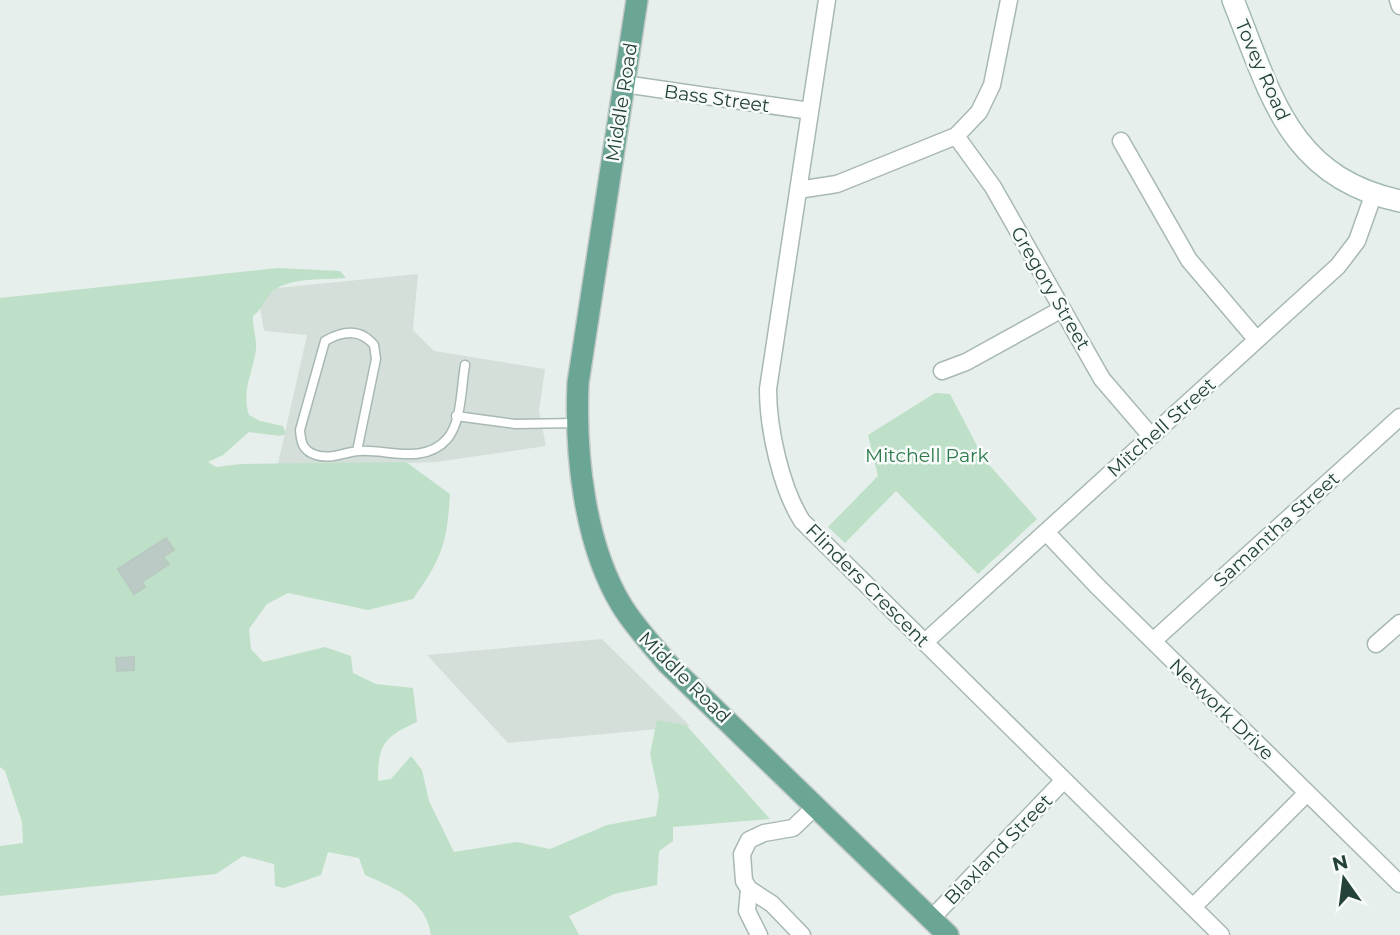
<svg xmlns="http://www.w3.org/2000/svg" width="1400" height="935" viewBox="0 0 1400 935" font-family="Montserrat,sans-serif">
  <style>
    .built { fill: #d4dfda }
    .green { fill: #bfe0c8 }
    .building { fill: #bbcac4; stroke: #b8c9c2; stroke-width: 2 }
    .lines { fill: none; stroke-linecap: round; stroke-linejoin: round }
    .lane-casing { stroke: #a8b8b2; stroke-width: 11 }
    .street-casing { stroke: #a8b8b2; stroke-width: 19 }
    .secondary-casing { stroke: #a4bbb3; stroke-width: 24 }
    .primary-casing { stroke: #c2cac8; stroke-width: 24 }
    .lane { stroke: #fff; stroke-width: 8 }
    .street { stroke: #fff; stroke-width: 16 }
    .secondary { stroke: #fff; stroke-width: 21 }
    .primary { stroke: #6aa596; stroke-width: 21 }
    .labels { text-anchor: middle; stroke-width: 5; stroke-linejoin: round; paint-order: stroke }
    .street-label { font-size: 19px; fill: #24423a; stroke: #f7fbf9 }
    .park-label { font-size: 19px; fill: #2d7a4b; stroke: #f7fbf9 }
  </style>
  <rect width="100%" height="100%" fill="#e6efeb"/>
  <path class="built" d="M418 274 413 330 434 351 545 369 539 411 546 446 436 462 277 468 307 335 264 331 257 290Z
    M602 639 690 726 508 743 427 655Z"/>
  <path class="green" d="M278 268 340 271 346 278C324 280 293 277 274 290 265 297 263 309 253 316 252 327 257 338 256 349 253 374 241 389 249 415L260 421 283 426 286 434 280 436 249 432 223 455 208 462 216 467 241 464 406 462 450 494C447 544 442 558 413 599L368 610 288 593 267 604 249 629 251 649 263 662 325 647 351 656 353 673 376 684 413 688 417 722C384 737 378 744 378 781L391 779 411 756 422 770 429 801 454 852 517 842 550 849 607 825 656 816 659 796 650 754 657 720 686 725 770 819 673 827V841L659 851 657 885 614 894 569 916 579 935H431C427 900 392 887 365 875L359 858 328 852 321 875 284 888 275 886 274 864 243 856 216 874 0 896V846L23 843 22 822 5 771 0 767V298Z
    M935 393 950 394 984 459 1037 519 978 574 896 491 845 543 828 527 878 476 868 435Z"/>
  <path class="building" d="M166 538 174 550 163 557 169 564 142 582 145 587 134 594 118 569Z
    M134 657V670L117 671 116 658Z"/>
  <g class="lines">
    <defs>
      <path id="lane" d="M456 416 515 424 577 423
        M357 451 376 359 374 345C360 328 342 331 325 341L300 430C301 443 303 451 316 455 331 460 344 452 359 451 388 449 424 465 447 439 462 422 461 387 465 365"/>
      <path id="street" d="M827 0 768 389C768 429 781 488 802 521L1221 935
        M1398 0 1400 6
        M624 84 810 111
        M956 136 993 187 1102 379 1151 436
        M1121 141 1189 260 1257 340
        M798 190 837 184 956 136 979 112 992 85 1009 0
        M942 371 966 362 1062 309
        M1046 532 1097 586 1400 884
        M1153 641 1400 417
        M925 642 1338 266 1357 241 1373 196
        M1376 644 1400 623
        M749 889 747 911 759 935
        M1193 907 1307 793
        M931 919 1064 780
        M802 935 772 904 749 889 744 881 742 854 749 840 764 833 793 828 816 806"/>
      <path id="secondary" d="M1233 0C1271 94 1288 177 1400 201"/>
      <path id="primary" d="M637 0 578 383C575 454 584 544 622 606 635 627 652 645 668 664L948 935"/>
    </defs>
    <use href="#lane" class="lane-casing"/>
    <use href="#street" class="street-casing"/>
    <use href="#secondary" class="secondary-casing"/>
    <use href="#primary" class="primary-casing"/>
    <use href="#lane" class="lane"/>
    <use href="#street" class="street"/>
    <use href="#secondary" class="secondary"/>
    <use href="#primary" class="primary"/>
  </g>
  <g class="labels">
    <g class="street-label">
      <text transform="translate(1263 70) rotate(66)" y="7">Tovey Road</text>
      <text transform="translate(717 98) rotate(8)" y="7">Bass Street</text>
      <text transform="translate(621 102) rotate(-81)" y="7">Middle Road</text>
      <text transform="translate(1051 288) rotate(60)" y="7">Gregory Street</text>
      <text transform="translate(1161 427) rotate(-42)" y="7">Mitchell Street</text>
      <text transform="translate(1276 529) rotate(-42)" y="7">Samantha Street</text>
      <text transform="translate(868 585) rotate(45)" y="7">Flinders Crescent</text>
      <text transform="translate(685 677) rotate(45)" y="7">Middle Road</text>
      <text transform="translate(1222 709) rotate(44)" y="7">Network Drive</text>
      <text transform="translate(998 849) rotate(-46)" y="7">Blaxland Street</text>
    </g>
    <g class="park-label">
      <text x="927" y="462">Mitchell Park</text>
    </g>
  </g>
  <g transform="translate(1344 879) rotate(346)" stroke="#f7fbf9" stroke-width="5" paint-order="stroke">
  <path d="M0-5L12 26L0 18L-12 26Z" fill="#24423a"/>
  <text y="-10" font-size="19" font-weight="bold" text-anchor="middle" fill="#24423a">N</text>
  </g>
</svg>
